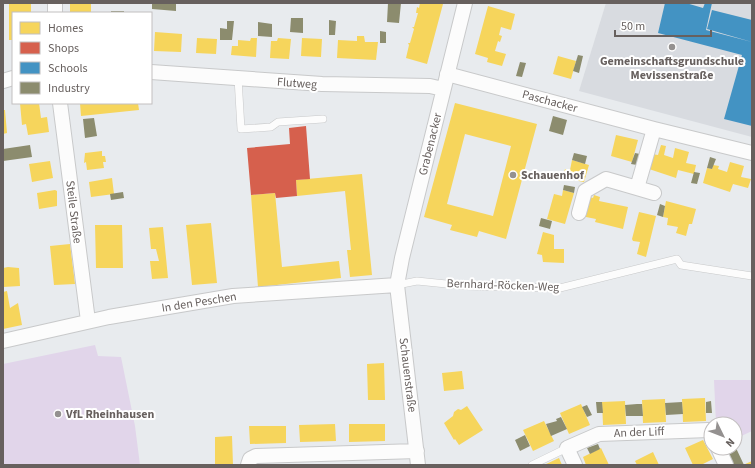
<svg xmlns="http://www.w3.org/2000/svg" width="755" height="468" viewBox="0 0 755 468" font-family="'Source Sans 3',sans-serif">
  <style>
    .education { fill: #d8dbe0 }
    .green { fill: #e1d5ea }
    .homes { fill: #f6d55c; fill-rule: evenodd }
    .shops { fill: #d6604d }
    .schools { fill: #4393c3 }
    .industry { fill: #8c8c6e }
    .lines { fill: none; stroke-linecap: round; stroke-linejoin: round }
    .lane-casing { stroke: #c8c9ca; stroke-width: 8 }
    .street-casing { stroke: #c8c9ca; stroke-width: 16 }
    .lane { stroke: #fcfcfc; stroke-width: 7 }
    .street { stroke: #fcfcfc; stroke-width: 14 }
    .poi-dot { fill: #949190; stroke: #fff; stroke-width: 1.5 }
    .labels { text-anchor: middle; stroke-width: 4; stroke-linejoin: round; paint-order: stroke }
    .poi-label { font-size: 12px; font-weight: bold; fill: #67605e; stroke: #fff; text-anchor: start }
    .street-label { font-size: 12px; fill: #67605e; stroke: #fff }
  </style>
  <rect width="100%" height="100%" fill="#e8ebee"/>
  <path class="education" d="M606 3H752V137L579 91Z"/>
  <path class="green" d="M95 345 98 356 121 357 135 426 140 465H3V364Z
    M714 380H752V431L735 439V424H716Z"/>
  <path class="homes" d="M9 3H31V13H13V40H9Z
    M70 3H91V13H70Z
    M420 3 443 4 427 64 406 58 409 45 408 43H410L414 29 412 27H414L418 13H416L417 7 419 8Z
    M488 6 515 14 511 30 501 27 499 35 502 36 500 42 498 41 495 51 506 54 502 66 487 62 488 58 475 54Z
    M155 32 182 34 181 52 154 51Z
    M357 36H364L365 42H378L376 60 337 58 338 40 357 41Z
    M197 38 217 39 216 54 196 53Z
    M251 38H257L256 57 231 55 232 46H238V40L250 41Z
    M278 38 291 39 289 59 270 58 271 41H277Z
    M302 38 322 39 321 57 301 56Z
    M558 56 576 61 571 79 553 74Z
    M20 103H39L41 118 47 117 49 132 28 135 26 124 22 125Z
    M80 103H138L139 110 81 116Z
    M455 103 537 124 506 239 479 231 477 237 450 230 452 225 424 217ZM465 134 511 146 493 216 447 204Z
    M3 110H5L7 133 3 134Z
    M616 135 638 140 632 162 611 156Z
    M661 145 666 146 664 155 673 158 675 148 689 152 686 163 696 165 694 174 678 170 676 178 649 169 652 154 658 155Z
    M102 151V156H105L106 162H103L104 168 87 170 86 162 84 163 85 153Z
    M572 160 589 165 584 182 563 178 565 169 570 170Z
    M50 161 53 178 32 182 29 164Z
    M730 162 744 166 741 177 751 179 748 188 733 184 730 192 703 183 707 168 712 169 713 165 719 166 718 169 727 172Z
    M362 174 372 275 350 277 347 250H351L345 191 297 196 296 180Z
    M112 178 114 194 91 197 89 182Z
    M55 190 57 191V206L39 209 37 193Z
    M563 190 574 193 565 224 547 219 554 194 562 196Z
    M275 193 282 267 339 261 341 278 258 287 251 195Z
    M594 195 600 197 599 201 628 207 623 229 595 222 596 219 581 216 587 196 593 198Z
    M666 201 696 209 692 224H689L686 236 676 233 678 227 667 225 668 218 663 217Z
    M639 212 656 216 646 257 637 254 640 242 633 241 632 239Z
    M211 223 217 283 192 285 186 225Z
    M95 225H122L123 268H96Z
    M163 227 168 278 152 279 150 261H159L156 249H151L149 228Z
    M543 232 554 235V249H564V263L543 262 542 255 537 254Z
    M70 244 75 284 54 285 50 246Z
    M8 267 19 268 20 286 3 287V268Z
    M7 291 10 308 18 303 22 325 3 329V292Z
    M384 363 385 400H368L367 364Z
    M462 371 464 389 444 391 442 373Z
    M705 398 706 421 683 422 682 399Z
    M665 399 666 422 643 423 642 400Z
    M625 401 626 424 603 425 602 402Z
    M581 404 590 425 569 434 560 413Z
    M467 406 483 430 459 445 455 439 454 440 444 423 453 416 454 412 458 409 461 410Z
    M544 421 554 441 533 451 523 430Z
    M335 424 336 441 300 442 299 425Z
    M349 424H385V441L349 442Z
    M249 426H286V443L250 444Z
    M232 436 233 465H215V437Z
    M703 440 713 459 701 465H693L685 448Z
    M601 448 609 465H586L583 457Z
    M653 452 659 465H637L635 461Z
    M559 458 562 465H544Z
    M752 461V465H743Z"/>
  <path class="shops" d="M306 126 310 179 296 180 297 196 276 198 275 193 251 195 247 148 290 144 289 128Z"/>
  <path class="schools" d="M665 3H686L703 8 705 3H712L706 30 752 42V126L724 119 742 55 658 33Z
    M712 10 752 20V42L707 29Z"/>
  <path class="industry" d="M152 3H176V11L152 9Z
    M388 3H401L399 23 387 22Z
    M111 11H124V13H111Z
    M291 18H303V33L290 32Z
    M329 20 336 21 335 35H329Z
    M227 21H234L232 40H220V28L227 29Z
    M258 22 272 24V37L258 36Z
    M380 31 386 32V43H380Z
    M578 55 583 56 579 73 573 71Z
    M520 62 526 63 522 77 516 76Z
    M553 116 567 120 563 135 549 131Z
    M94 118 97 136 85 138 83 119Z
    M30 145 32 157 3 161V149Z
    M574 153 587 156 585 164 572 160Z
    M635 153 640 154 637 165 631 164Z
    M710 157 716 159 712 169 707 168Z
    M694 172 700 173 697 184 691 183Z
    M564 185 575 187 574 193 563 190Z
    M123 192 124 198 111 200 110 194Z
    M660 204 665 206 663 217 657 215Z
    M541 218 552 221 550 229 539 226Z
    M711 401 712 413H706V402Z
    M596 402H602L603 413H597Z
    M682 402 683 414 666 415 665 403Z
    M637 404H642L643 416H626L625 405Z
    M587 405 592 415 587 417 582 407Z
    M561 417 567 429 551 436 546 424 557 421 556 419Z
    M525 435 530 446 520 451 515 440Z
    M598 444 600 449 590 454 587 448Z
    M730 448H736L744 465H731L725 450Z"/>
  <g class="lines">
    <defs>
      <path id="lane" d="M238 78 241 129 271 127 278 122 323 119
        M397 285 417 281 466 286 560 288 677 259 681 265 752 276
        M532 465 567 448"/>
      <path id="street" d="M55 3V13
        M151 72 322 84 430 86 443 89
        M447 74 654 129 752 153
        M3 81 13 78
        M60 103 88 321
        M637 188 654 193
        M579 213 585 191 606 179 637 188 654 129
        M3 341 109 317 233 296 397 285
        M718 448 726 465
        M248 465 250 459 256 456 417 451
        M418 465 397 285 402 258 465 3
        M575 465 567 448 599 434 709 430 711 433"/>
    </defs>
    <use href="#lane" class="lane-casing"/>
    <use href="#street" class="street-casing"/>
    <use href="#lane" class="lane"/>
    <use href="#street" class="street"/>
  </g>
  <g class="poi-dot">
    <circle cx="672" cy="47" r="4"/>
    <circle cx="513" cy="175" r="4"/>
    <circle cx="58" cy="414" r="4"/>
  </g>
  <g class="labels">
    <g class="poi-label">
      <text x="672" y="65" text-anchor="middle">Gemeinschaftsgrundschule<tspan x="672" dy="14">Mevissenstraße</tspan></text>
      <text x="521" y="179">Schauenhof</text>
      <text x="66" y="418">VfL Rheinhausen</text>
    </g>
    <g class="street-label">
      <text transform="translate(297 83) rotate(4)" y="4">Flutweg</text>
      <text transform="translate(550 101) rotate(15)" y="4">Paschacker</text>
      <text transform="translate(430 144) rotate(-76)" y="4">Grabenacker</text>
      <text transform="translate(74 212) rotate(83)" y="4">Steile Straße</text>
      <text transform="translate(503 285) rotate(2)" y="4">Bernhard-Röcken-Weg</text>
      <text transform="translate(199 302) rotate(-9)" y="4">In den Peschen</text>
      <text transform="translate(408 375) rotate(83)" y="4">Schauenstraße</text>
      <text transform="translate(639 432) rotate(-2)" y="4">An der Liff</text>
    </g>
  </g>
  <rect width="755" height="468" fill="none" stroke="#67605e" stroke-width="8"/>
  <rect x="12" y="12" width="140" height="92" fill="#ffffff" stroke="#c2bfbf"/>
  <rect x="20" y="22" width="20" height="12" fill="#f6d55c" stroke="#c2bfbf"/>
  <text x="48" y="32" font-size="12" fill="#67605e">Homes</text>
  <rect x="20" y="42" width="20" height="12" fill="#d6604d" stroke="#c2bfbf"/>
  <text x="48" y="52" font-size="12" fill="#67605e">Shops</text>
  <rect x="20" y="62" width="20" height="12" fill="#4393c3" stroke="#c2bfbf"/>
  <text x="48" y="72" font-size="12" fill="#67605e">Schools</text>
  <rect x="20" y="82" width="20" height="12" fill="#8c8c6e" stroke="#c2bfbf"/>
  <text x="48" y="92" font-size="12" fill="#67605e">Industry</text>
  <g transform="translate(723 436) rotate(133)"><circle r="19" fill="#ffffff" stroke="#c2bfbf"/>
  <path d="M0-3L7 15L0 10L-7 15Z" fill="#949190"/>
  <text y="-6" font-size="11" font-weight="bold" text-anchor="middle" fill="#67605e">N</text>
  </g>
  <path d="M615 30v6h96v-6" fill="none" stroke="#67605e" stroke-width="2"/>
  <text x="621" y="30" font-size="12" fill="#67605e" stroke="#ffffff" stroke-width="3" paint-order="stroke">50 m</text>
</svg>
